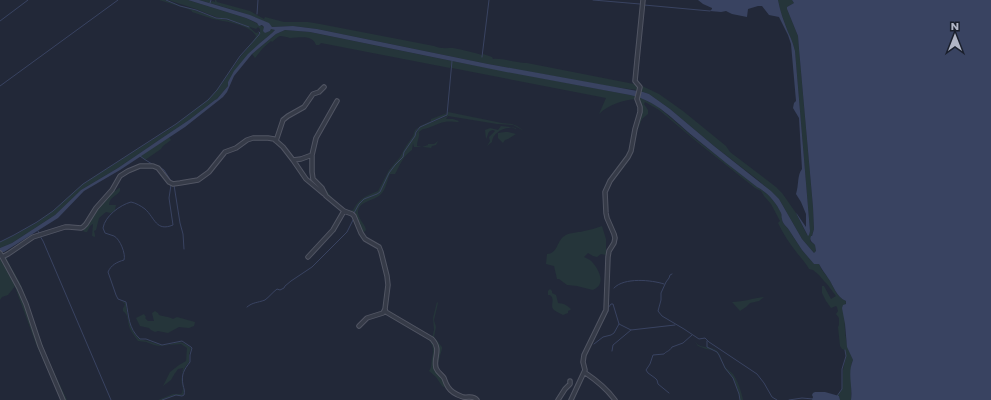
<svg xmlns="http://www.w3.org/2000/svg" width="991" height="400" viewBox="0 0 991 400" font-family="Poppins,sans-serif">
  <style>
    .green { fill: #25353a }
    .water { fill: #394361 }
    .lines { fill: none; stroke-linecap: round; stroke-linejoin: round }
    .stream { stroke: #394361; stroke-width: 1 }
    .minor-casing { stroke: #515563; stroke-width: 5.5 }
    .minor { stroke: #363b48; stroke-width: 3.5 }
  </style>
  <rect width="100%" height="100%" fill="#222838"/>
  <path class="green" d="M159 0H165L180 6 197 11 216 18 227 20 249 27 256 33 259 32 258 36 255 40 260 34V29L258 27 256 29 226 19 216 17 196 9 168 0H188L246 18 264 27V29L267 32 270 31 271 29 275 30 272 33 260 43 228 82V86L217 99 215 100 189 120 165 136 118 168 81 190 55 215 12 243 0 248V242L15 235 38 222 53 211 83 184 171 128 208 100 218 89 241 56 252 43 256 36C249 24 226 22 213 19 206 17 199 14 192 12V11L188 9Z
    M199 0H210V2L213 1 215 2V0H216L217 2 250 11 264 19 265 17 284 22H308L320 24 434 46C440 49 447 48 453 48 463 50 473 52 482 55V57L483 54 492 57 493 59C504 58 515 63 527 63L634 84 636 83 639 88 638 90 613 87 488 64 317 29 293 26 272 27C262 16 215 5 199 0Z
    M778 0H792L794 3 787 7V9L798 36 799 49 813 207 814 229 810 241 815 245 816 252 814 253 802 239 779 199 758 180 714 146 670 109 649 94 640 91 638 84 659 94 683 111 726 146 730 152 776 187 782 193 796 213 807 235 810 231 795 51C793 43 791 38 788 32 784 22 780 11 778 0Z
    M285 30 310 32 452 61 636 96V99C623 100 608 105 599 114L606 98 452 68V62L450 68 321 43 319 45H316C312 34 299 38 290 38 287 37 283 36 280 36 277 37 275 40 272 42L271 41 263 48 255 58 252 54 276 34Z
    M639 97 657 106 693 137 757 187C767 192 776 202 781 213 782 215 781 217 782 219 782 223 787 227 789 230L802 250 814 264H819C821 270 825 273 828 278 834 286 836 297 846 301 844 316 844 334 848 348 849 352 852 356 853 360L851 365V400H840L839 396H837L842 389 843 370 846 356 845 350 842 349 840 346 838 327 839 325V318L836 314 838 311 837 307 836 306 831 308 826 301 822 293V286H824L831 299 836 296 827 284 824 281 819 275 813 270 809 269C806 263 801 258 797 253 790 244 783 234 778 223L780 221 771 204 764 196 761 191 755 188 697 142 659 110 645 102 644 104 648 110V114L642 119 635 136 640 114Z
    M448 112 502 123 512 124 517 126 524 131 513 125 497 124 448 116 446 119H453L459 121 458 122C454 122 449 121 445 122 437 123 429 129 423 129L419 132 417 138 419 132C420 137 417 141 417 146L422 147 428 145V144H434L438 141 436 145 432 146 431 148C428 147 418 147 414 147L413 143 412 150C403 156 400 165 395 174H390C387 180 386 190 381 194 374 202 358 200 358 213 359 220 365 224 366 230L363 233 364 235 355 216C343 210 329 200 323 187 328 191 330 196 334 200 338 205 343 208 348 211L353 210C359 198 366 196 378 191L389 170 400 157 406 146 413 136 415 130 420 126 431 121V119L447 113 445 116 419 127 416 131 415 136 407 148 415 136 417 132 420 127 445 117 447 116Z
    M501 126 510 127 516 128V129C513 128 511 127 509 128 501 128 492 135 492 142L487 146 490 141 489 137 495 131 493 130C487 131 489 134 486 139L485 130 490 128 498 130Z
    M505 132H508L516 134 508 139 505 140 503 143 498 138V133Z
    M169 137 171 140 163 146 161 149 145 160 140 156Z
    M119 188H120V191C116 197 110 196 109 205H116L115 209V210L111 213 106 212 99 218 96 230 94 231 95 235V237L92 236 93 224 90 226 87 232H85L83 231C89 215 102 203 112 191H115Z
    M602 226 606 239V255L601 254 597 257 593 256 588 253 584 257C586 258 588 259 590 260 595 264 603 276 600 283 599 287 596 288 593 290L577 286 567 285 559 279H557L554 266 546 264 547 254C557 254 557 242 563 237 568 232 577 233 584 231 590 230 596 228 602 226Z
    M0 256 16 285 8 295 2 297 0 300Z
    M6 256 7 260 19 281 23 290 46 355 67 400H65L44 355 24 299 5 259V257Z
    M17 286 19 292 62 400H61L36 344 15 287Z
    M550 289 552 291V293L556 295 558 303C563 303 567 305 571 309L570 310 568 311V313L563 315C560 313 556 312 554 310 549 305 556 300 550 295H548V291Z
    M764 297 759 301 750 303 746 307 740 311 732 302C743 302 753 298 764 297Z
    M121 301 126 303C127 316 129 329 139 339 142 340 145 340 148 341 152 342 156 344 160 345 175 347 177 336 191 348L189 354V362C184 368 180 375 182 383 183 388 185 390 183 395H175L161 400H158L173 394H181L182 393 183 389 181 380 183 368 178 369 176 372 175 373 171 380 163 386 170 372 179 365 186 361 187 348 181 344 159 346 154 345 146 342 138 341C135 337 132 333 130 329 127 322 129 315 123 311V308L124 307 125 304Z
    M437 302 438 303 434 320 436 327 434 337 442 347V349L438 363 439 370C435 356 444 349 432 338L434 330 433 318Z
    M155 311 158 313 159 315C164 317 168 316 173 319L177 317 195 322 194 326 189 328 179 327 168 333 158 331 155 332 151 330 149 328 140 326 136 318 144 314 146 317 145 318 148 321H154L152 313Z
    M423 334 431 339 436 348 435 363 449 390 442 386 436 377 429 371C432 367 431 362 432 358 435 345 431 342 423 334Z
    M695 342C702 350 711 345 717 351 722 356 722 363 726 368 728 370 731 372 733 374 737 379 742 393 743 400H740C739 392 736 382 731 375 730 372 726 371 725 368 721 360 721 354 713 349V350L706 349 698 346Z"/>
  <path class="water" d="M188 0H199L250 15 269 23 272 27 293 26 317 29 488 64 643 92 649 94 670 109 714 146 771 191 779 199 802 239 814 253 816 251 815 245C812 242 809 241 811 236H812L814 229 813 207 799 49 798 36 787 9V7L794 3 792 0H991V400H851C853 386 847 374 853 360L847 347 845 324 842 308 843 305 846 304V301C836 297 834 286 828 278 825 273 822 270 819 264H814L802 250 789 230C787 227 782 223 782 219 781 217 782 215 781 213 776 202 767 192 757 187 736 171 715 154 694 137 673 120 658 101 630 95L506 72 310 32 285 30 276 34 252 54 234 76 227 92 223 97 185 127 120 170 84 191 58 218 4 252H0V248L12 243 55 215 81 190 118 168 165 136 189 120 215 100 217 99 228 86V82L234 71 248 54 260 43 272 33 275 30 271 29 270 31 265 33 263 31 264 27 262 25 259 26 257 23 246 18Z
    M698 0H778C780 11 784 22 788 32 791 38 793 43 795 51L810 231 809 235 808 236 796 213 797 214 806 227V214L801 202 796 194C799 185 797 175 802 169L799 118 793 108 794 103 796 101 791 44 788 35 779 17 769 15 762 6H758L748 9 747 17 732 14 726 11 721 12 710 11 712 9V8L703 4Z
    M815 392H825L839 396 840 400H812L813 397 812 395 813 393Z"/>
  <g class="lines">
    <path class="stream" d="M166 0 180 6 196 10 216 18 227 19 249 27
      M593 0 640 4
      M210 3 211 0
      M644 5 710 11
      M257 14 258 0
      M0 21 28 0
      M482 57 489 0
      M0 86 118 0
      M140 156 144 159 152 164
      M156 167 158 166 164 170 171 181
      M174 185 180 223 183 234 184 249
      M354 213 359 204 364 199 377 194 380 192 389 173 395 165 403 157 404 152 415 136 416 132 420 127 447 115 452 61
      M38 231 39 233
      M40 236 43 241 111 400
      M0 242 14 235 37 222 53 211 83 184 176 124 208 100 217 90 240 56 258 36 260 33 259 32
      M672 274 670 275 669 278 666 282 661 293V300L658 311 662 316 684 329 699 339 705 338 709 342 757 374 764 383 772 397 777 400
      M614 288C624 277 652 280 664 284
      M247 307C253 302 257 303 265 300 269 297 273 292 277 289L280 290 284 288 285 286 291 281 312 267 347 232 353 220
      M608 311V308L611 304H613L619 324 631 330 675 325
      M707 341V347L717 352 719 355 725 368 733 378 739 394 740 400
      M594 344 603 337 611 335 614 333 619 324
      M612 351 613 345 631 330
      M669 393 658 384 657 380 655 378 648 373 646 370 650 364 653 355 664 354C666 351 669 352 672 347L683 343 692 335
      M837 396 842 389V369L846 356 845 350
      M162 400 176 395 182 396 184 395C185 391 184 389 183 385 181 374 184 370 190 362V355L192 348 191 347 182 341 162 345 146 339H140C128 328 129 316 126 302L118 299 116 295 108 272C111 265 117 262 124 260 126 254 120 239 114 236 111 235 108 234 105 233L103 228C105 216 120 205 131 202 136 203 141 206 145 209 155 218 156 232 173 225L169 198 171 185
      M789 400 802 398 813 399"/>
    <defs>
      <path id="minor" d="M276 141 283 120 288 116 304 107 313 94 319 92 324 87
        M312 155V172L313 179 322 188 326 196 344 211 352 214 354 216 361 233 365 239 379 247 381 252 387 276 388 285 385 309 386 312 432 339C442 350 433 357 436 368 438 373 442 375 444 378 445 381 446 384 448 387 451 392 457 395 463 397 469 398 473 395 477 400
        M293 160 306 179 324 194
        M0 253 19 288 26 304 40 346 63 400
        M2 257 8 254 33 237 65 227H69L81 228 83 227 86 224 96 208 112 190 120 176 128 171 140 166H153L158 168 169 182 173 184 180 183 198 180 209 172 225 152 236 148 247 140 253 138H268L274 139 283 147 293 160 301 159 312 155 316 138 337 101
        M308 257 333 230 344 211
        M359 326 367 318 383 313 385 309
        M584 372C596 380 607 389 615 400
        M558 400 565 389 570 384V381
        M571 400 585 370 583 362 584 355 606 310 608 257 609 251 614 243 615 238 614 234 607 218 606 213 605 192 610 181 628 157 631 151 635 129 640 112V107L637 99 640 87 635 81 637 60 643 0"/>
    </defs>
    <use href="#minor" class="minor-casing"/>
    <use href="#minor" class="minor"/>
  </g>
  <g transform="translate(955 36)" stroke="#1b202d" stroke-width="3" paint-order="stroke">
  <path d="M0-3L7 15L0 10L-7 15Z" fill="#b1b5c5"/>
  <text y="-6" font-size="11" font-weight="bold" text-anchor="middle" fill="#b1b5c5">N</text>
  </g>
</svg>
